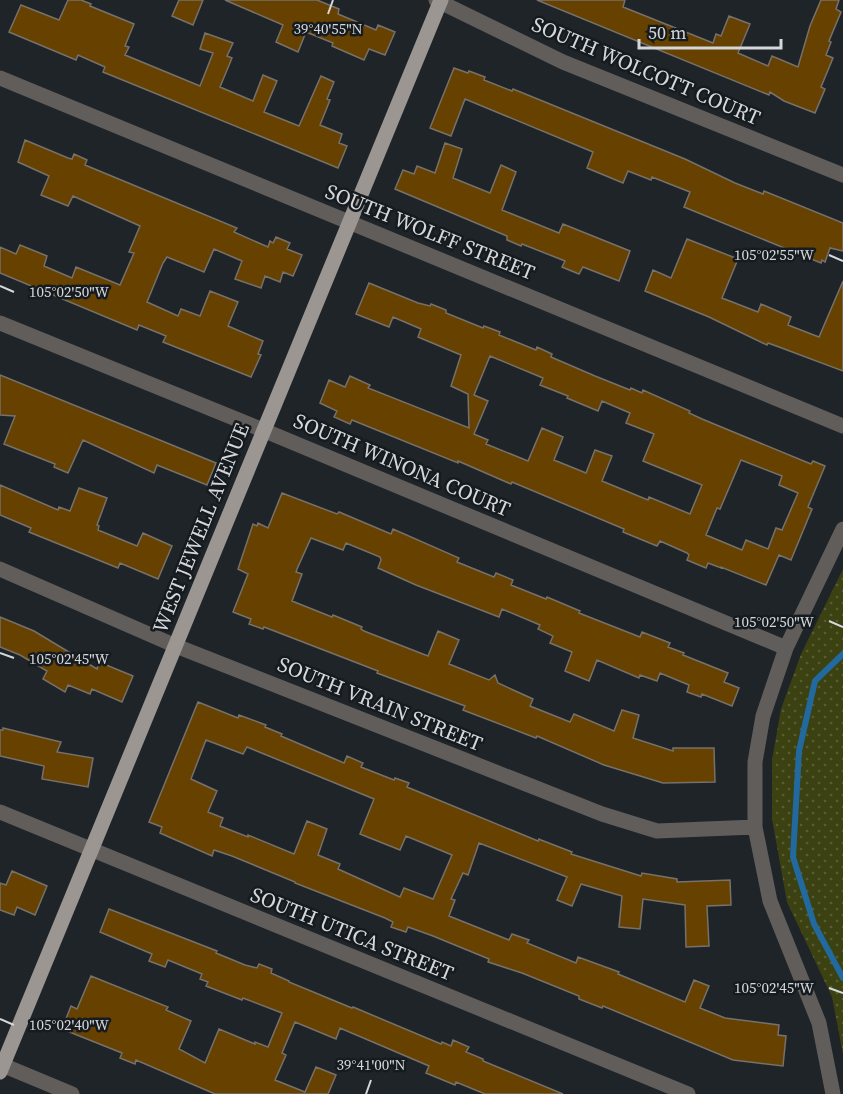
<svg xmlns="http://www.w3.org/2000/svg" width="843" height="1094" viewBox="0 0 843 1094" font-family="'Source Serif 4',serif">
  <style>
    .grass { fill: url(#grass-dots) }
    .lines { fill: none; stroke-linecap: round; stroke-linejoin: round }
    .stream { stroke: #22699f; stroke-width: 6 }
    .building { fill: #664100; stroke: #76716b; stroke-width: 1.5; fill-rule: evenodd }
    .minor { stroke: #605d5b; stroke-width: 15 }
    .major { stroke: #9c9692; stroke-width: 15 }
    .ticks { fill: none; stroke: #d5d8db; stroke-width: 2 }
    .labels { text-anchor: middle; stroke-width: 5; stroke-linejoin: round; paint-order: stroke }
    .street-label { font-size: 21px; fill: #d5d8db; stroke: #161b1f }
    .ticks-label { font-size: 15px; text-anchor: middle; fill: #d5d8db; stroke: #161b1f; stroke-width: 5; stroke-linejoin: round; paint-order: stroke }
  </style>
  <defs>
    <pattern id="grass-dots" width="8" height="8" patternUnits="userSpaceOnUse" patternTransform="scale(1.5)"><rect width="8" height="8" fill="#3b4111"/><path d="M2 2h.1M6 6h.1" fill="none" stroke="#565c33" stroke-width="1.8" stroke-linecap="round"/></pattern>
  </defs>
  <rect width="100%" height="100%" fill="#1f2428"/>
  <path class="grass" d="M843 569V1054L832 997 787 902 772 819V760L781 709 801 654Z"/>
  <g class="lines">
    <path class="stream" d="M843 654 815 681 799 751 793 857 814 924 843 978"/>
  </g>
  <path class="building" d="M68 0H81L91 4 90 6 134 24 125 46 129 47 125 55 200 86 213 53 200 49 205 33 233 43 227 56 232 58 220 87 253 101 263 75 277 81 264 112 299 126 321 76 334 82 327 99 330 100 320 125 342 134 339 143 347 146 338 168 103 72 105 67 78 55 76 60 9 32 21 5 59 20Z
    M179 0H203L193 25 172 16Z
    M225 0H317L339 9 338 14 376 30 378 25 395 32 385 55 369 49 364 60 332 46 333 43 306 32 298 52 276 42 283 25Z
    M537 0H625L623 7 713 43 716 34 721 36 729 16 750 24 738 53 768 66 772 56 798 67 810 26 821 0H839L836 9 841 12 829 41 831 42 826 55 833 58 821 87 825 89 815 113 784 101 770 92 769 95Z
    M454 68 468 73 469 71 485 77 484 80 512 91 513 89 685 159 735 183 763 194 764 191 843 223V251L830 248 825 262 822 260 821 263 777 245 684 207 690 192 652 177 651 180 628 171 623 183 587 168 593 152 465 99 451 136 430 128Z
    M25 140 68 158 72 159 74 154 87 160 85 165 237 228 234 232 268 247 270 241 273 243 276 237 290 243 287 249 302 255 293 276 283 272 280 282 265 276 261 288 235 279 242 261 214 249 204 272 167 257 163 263 147 302 178 316 181 309 200 316 210 291 238 302 228 326 263 341 258 354 261 355 251 377 163 342 166 336 139 325 137 330 0 273V247L16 254 20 245 47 256 44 266 72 278 76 267 120 285 134 253 129 252 140 226 73 196 68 206 41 195 49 176 18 162Z
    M445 143 462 149 453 178 490 193 501 165 516 172 502 210 559 233 563 224 630 251 619 281 583 267 579 274 562 267 565 261 522 244 521 246 507 240V236L395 189 403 170 414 174 417 166 435 173Z
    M687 239 738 259 722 298 758 312 761 304 791 317 788 325 819 337 843 281V371L779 347 768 343 767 345 709 317 645 291 653 270 671 278Z
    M369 283 418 303 430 306 431 304 446 310V313L483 328 484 326 500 332 499 335 536 350 537 347 552 354 551 357 595 376 630 390 631 388 642 393 643 390 690 411 689 413 702 419 811 464 813 461 825 466 808 507 812 509 791 560 779 555 766 585 721 567V568L708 563 706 568 687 560 689 555 687 553 660 541 657 546 623 532 624 529 512 482 511 484 458 461V463L352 420 350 424 334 417 337 411 320 403 329 380 345 387 350 376 370 385 368 388 469 428 468 394 451 386 461 355 418 337 421 329 393 317 389 327 356 314ZM490 356 543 378 540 385 568 396 567 398 598 411 602 401 630 413 626 423 654 434 643 461 702 485 690 514 649 497 648 500 602 481 612 456 595 450 586 473 554 460 563 437 542 428 528 461 486 444 488 440 474 434 488 401 474 395ZM741 460 782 476 779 485 798 493 782 530 776 528 768 549 746 540 742 550 706 535 717 508 720 509Z
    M0 375 216 463 207 485 157 465 154 473 83 440 68 473 54 467 55 464 4 444 15 416 0 415Z
    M0 485 58 510 59 507 70 511 79 488 107 498 97 525 99 526 98 530 137 546 143 533 172 546 158 579 120 563 118 568 29 532 31 528 0 515Z
    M282 493 337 514 339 512 391 534 393 529 459 558 457 562 494 577 496 573 513 580 511 585 546 599 547 597 580 611 579 613 640 637 642 632 670 643 668 647 684 653 683 655 728 673 724 682 739 688 732 706 702 694 701 697 687 692 689 685 660 673 657 681 640 675 639 678 597 660 589 681 565 671 572 652 550 643 553 636 538 629 540 625 502 609 499 617 416 585 378 568 381 560 380 557 346 543 343 550 311 538 297 569 296 572 302 574 292 601 332 617 333 615 362 627 361 629 364 631 428 656 438 631 459 640 449 664 489 680 495 675 498 683 533 699 530 706 570 722 574 714 614 731 622 710 639 715 633 738 673 751V748H714L715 782 663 783 604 765 537 736 536 738 463 710 465 706 377 673 378 671 264 627 263 629 249 624 251 619 233 612 248 574 238 569 253 524 257 526 258 523 268 528Z
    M0 617 34 631 97 669 99 662 133 676 122 702 92 689 90 694 68 685 65 692 43 679 47 671 20 655 0 647Z
    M198 702 238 718 239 715 266 725 265 727 282 734 281 736 344 763 347 756 363 763 361 767 394 780 395 778 409 783 407 787 538 841 539 839 541 840 572 852 571 854 641 876 642 873 677 879V882L730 880 731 905 707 906 709 946 686 947 685 905 643 899 640 929 619 927 622 896 581 884 572 906 557 900 567 877 479 843 468 875 463 873 451 899 455 900 449 916 509 940 512 934 529 940 527 943 576 963 578 957 619 972 618 974 685 1002 694 980 709 986 700 1008 725 1018 779 1025 778 1035 786 1036 783 1066 733 1060 603 1006 602 1008 579 999V996L522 973 488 962 489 959 433 936 408 927 406 932 391 927 393 922 385 918 295 883V882L232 856 214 850 212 856 160 833 162 827 149 822ZM206 740 243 754 247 747 374 799 360 834 400 850 406 836 452 855 433 899 404 888 400 897 338 869 340 864 318 855 327 829 307 821 294 854 248 835V837L220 826 223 818 208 812 217 791 191 779Z
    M3 728 61 742 57 752 93 758 88 787 42 779 44 766 0 756V730H3Z
    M12 871 47 886 35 915 17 907 14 915 0 910V883L6 885Z
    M109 909 217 951 216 953 245 965 257 968 259 964 272 969 271 973 289 981V982L352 1008 353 1007 441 1044 442 1042 451 1046 453 1040 469 1047 466 1052 483 1059V1061L563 1094H485L456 1082 455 1085 426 1073 429 1066 340 1028 336 1039 295 1022 282 1053 286 1055 275 1080 305 1092 316 1067 336 1075 328 1094H215L136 1060 135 1064 120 1058 122 1053 62 1029 71 1006 77 1009 91 976 168 1007 166 1010 191 1021 179 1049 205 1063 219 1029 255 1044V1042L268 1047 282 1013 243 998 242 1000 206 986 208 982 200 979 202 974 168 960 165 967 149 961 152 954 100 932Z"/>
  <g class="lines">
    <path class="minor" d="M436 0 563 62 843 175
      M0 78 843 426
      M0 323 263 430 786 648
      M0 569 176 646 602 814 657 831 755 827
      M0 812 688 1094
      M0 1064 72 1094
      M833 1094 819 1023 770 901 755 827V762L763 716 786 648 843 529"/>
    <path class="major" d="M0 1072 441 0"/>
  </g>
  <path class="ticks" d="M328 14 333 0M829 255 843 261M0 286 14 292M829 621 843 627M0 653 14 658M829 988 843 993M0 1019 14 1025M366 1094 371 1080"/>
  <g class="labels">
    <g class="street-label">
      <text transform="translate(646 71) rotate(23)" y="7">SOUTH WOLCOTT COURT</text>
      <text transform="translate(430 232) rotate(22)" y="7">SOUTH WOLFF STREET</text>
      <text transform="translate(402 465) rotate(23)" y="7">SOUTH WINONA COURT</text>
      <text transform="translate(201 528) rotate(-68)" y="7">WEST JEWELL AVENUE</text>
      <text transform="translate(380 704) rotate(22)" y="7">SOUTH VRAIN STREET</text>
      <text transform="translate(352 934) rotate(22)" y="7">SOUTH UTICA STREET</text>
    </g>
  </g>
  <g class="ticks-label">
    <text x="328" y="34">39°40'55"N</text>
    <text x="774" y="260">105°02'55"W</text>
    <text x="69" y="297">105°02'50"W</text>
    <text x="774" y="627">105°02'50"W</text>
    <text x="69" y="664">105°02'45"W</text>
    <text x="774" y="993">105°02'45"W</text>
    <text x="69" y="1030">105°02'40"W</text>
    <text x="371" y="1070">39°41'00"N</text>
  </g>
  <path d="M639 39v9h142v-9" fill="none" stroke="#d5d8db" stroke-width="3"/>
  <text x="648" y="39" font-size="18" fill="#d5d8db" stroke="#161b1f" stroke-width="4.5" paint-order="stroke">50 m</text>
</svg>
